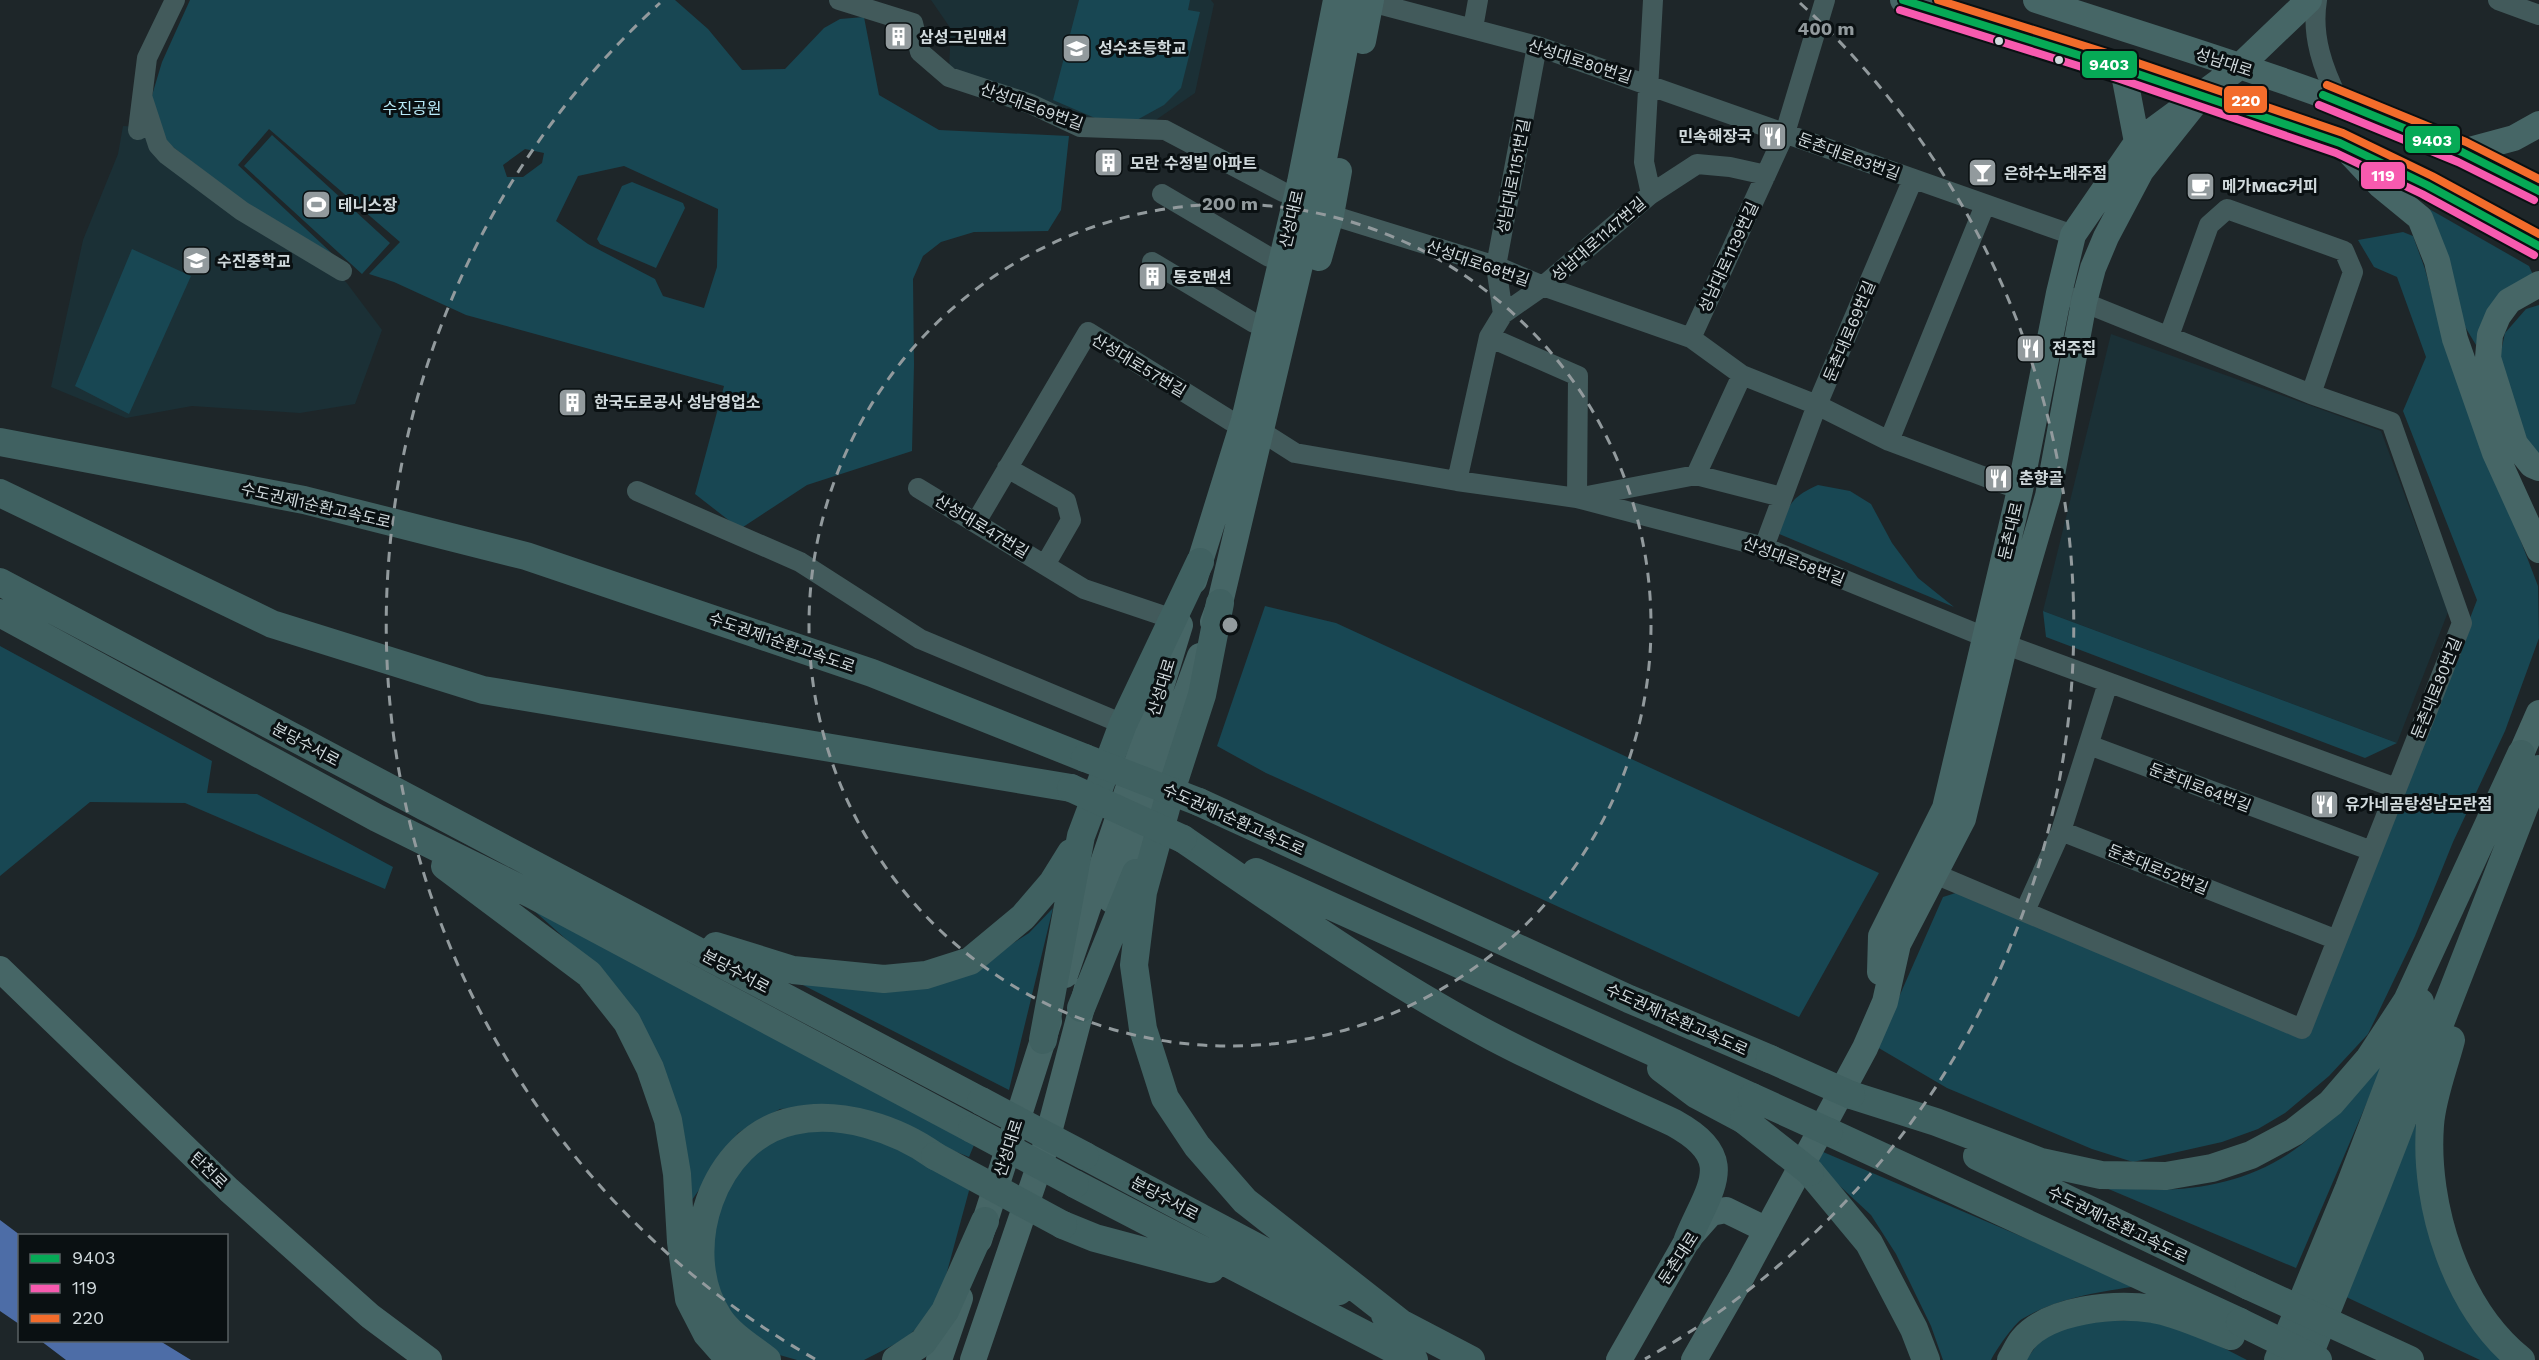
<svg xmlns="http://www.w3.org/2000/svg" width="2539" height="1360" viewBox="0 0 2539 1360" font-family="'Work Sans','Noto Sans KR',sans-serif">
  <style>
    .built { fill: #1b3036 }
    .green { fill: #184753; fill-rule: evenodd }
    .water { fill: #4d6da7 }
    .lines { fill: none; stroke-linecap: round; stroke-linejoin: round }
    .minor { stroke: #425a5b; stroke-width: 20 }
    .major { stroke: #466666; stroke-width: 26 }
    .highway { stroke: #406161; stroke-width: 28 }
    .highway-bridge { stroke: #406161; stroke-width: 28 }
    .bus-1-casing { stroke: #0a1012; stroke-width: 12 }
    .bus-2-casing { stroke: #0a1012; stroke-width: 12 }
    .bus-3-casing { stroke: #0a1012; stroke-width: 12 }
    .bus-1 { stroke: #06aa56; stroke-width: 8 }
    .bus-2 { stroke: #f75aaf; stroke-width: 8 }
    .bus-3 { stroke: #f36c2b; stroke-width: 8 }
    .ring { fill: none; stroke: #929a9d; stroke-width: 3; stroke-dasharray: 10 8 }
    .bus-dot { fill: #d0d9dc; stroke: #0a1012; stroke-width: 2 }
    .labels { text-anchor: middle; stroke-width: 6; stroke-linejoin: round; paint-order: stroke }
    .poi-label { font-size: 16px; font-weight: bold; fill: #d0d9dc; stroke: #0a1012; text-anchor: start }
    .street-label { font-size: 16px; fill: #d0d9dc; stroke: #0a1012 }
    .park-label { font-size: 16px; fill: #b9ebf9; stroke: #0a1012 }
    .centre { fill: #929a9d; stroke: #0a1012; stroke-width: 3 }
    .ring-label { font-size: 18px; text-anchor: middle; font-weight: bold; fill: #929a9d; stroke: #0a1012; stroke-width: 6; stroke-linejoin: round; paint-order: stroke }
    .line-badge { stroke: #0a1012; stroke-width: 2 }
    .badge-label { font-size: 16px; text-anchor: middle; font-weight: bold; fill: #fff }
  </style>
  <rect width="100%" height="100%" fill="#1e2629"/>
  <path class="built" d="M931 0H1211L1214 4 1195 93 1150 124 1084 125 949 68 951 29Z
    M123 126 146 127 244 216 346 282 382 330 355 404 300 413 192 406 126 418 51 387 83 240 118 154Z
    M2111 334 2381 431 2448 612 2397 743 2043 611Z"/>
  <path class="green" d="M190 0H675L708 29 742 70 785 69 824 28 840 19 864 17 879 95 939 130 1069 136 1061 210 1048 231 974 232 941 242 923 256 913 279 914 364 912 451 807 485 740 529 695 494 724 386 466 315 394 282 369 274 400 242 269 129 238 165 339 260 281 230 165 141 150 102 162 62ZM525 149 544 153 542 163 523 177H507L503 165ZM624 166 718 209 717 267 704 308 663 296 655 279 588 244 556 221 578 176Z
    M1079 0H1190L1188 10 1200 12 1181 88 1164 105 1135 121H1102L1053 100Z
    M272 135 390 243 362 274 244 166Z
    M632 182 683 203 685 208 656 268 600 244 597 239 622 186Z
    M2424 206 2529 266 2534 277 2484 319 2476 345 2455 310Z
    M2403 232 2413 236 2425 269 2444 340 2538 586 2539 638 2505 731 2453 842 2415 936 2368 1034 2329 1076 2285 1113 2258 1129 2222 1142 2133 1162 2092 1149 1947 1088 1877 1047 1943 897 1965 890 2311 1032 2477 600 2403 411 2426 357 2397 277 2374 267 2358 240Z
    M132 249 191 276 129 414 75 386Z
    M2539 305V460L2525 448 2499 361 2505 333 2526 309Z
    M1818 485 1850 491 1871 504 1892 543 1918 578 1954 607 1777 533C1790 505 1789 498 1818 485Z
    M1265 606 1336 623 1879 873 1799 1017 1266 773 1217 746Z
    M2043 611 2397 743 2365 758 2046 637Z
    M0 646 212 761 207 793 257 794 393 867 385 889 185 803 90 802 0 876Z
    M531 908 974 1145 969 1157 840 1105 780 1109 738 1133 692 1200 605 974Z
    M1053 908 1009 1090 801 984 976 967 1029 933Z
    M2392 1044 2296 1268 2099 1185C2176 1197 2258 1188 2317 1131 2345 1105 2368 1072 2392 1044Z
    M2421 1112 2420 1152 2508 1360H2480L2342 1295Z
    M847 1129 913 1153 970 1187 937 1309 905 1339 864 1360H797L776 1354 731 1318 718 1286 710 1245 715 1210 736 1171 762 1146 801 1130Z
    M1802 1143 2138 1286C2098 1292 2057 1298 2022 1319 2013 1325 1996 1350 1991 1360H1943L1931 1326 1896 1254 1871 1215 1828 1175Z
    M2152 1320 2208 1340 2247 1360H2026L2039 1342 2068 1322Z"/>
  <path class="water" d="M0 1220 20 1235 19 1324 0 1311Z
    M41 1341H160L191 1360H66Z"/>
  <g class="lines">
    <path class="minor" d="M839 0 913 23 920 52 949 77 1031 104 1080 127 1165 130 1283 192
      M2317 0C2311 36 2323 69 2339 101
      M2498 0 2539 15
      M1371 2 1537 46 2073 235
      M1473 28 1478 0
      M143 99 158 145 167 155 242 211 342 271
      M138 130 147 58 175 0
      M1162 194 1269 257
      M1651 194 1697 164 1730 167 1766 175
      M1331 215 1496 266 1543 286 1691 338 1742 375 1817 405 1889 441 2020 490
      M1152 262 1254 323
      M1503 314 1543 286 1651 194 1644 162 1653 0
      M2169 336 2209 225 2227 209 2344 251 2353 272 2311 394
      M1489 337 1578 376 1577 498
      M1691 338 1785 133 1825 0
      M1262 432 1295 453 1457 481 1577 498 1764 547 1985 637 2396 788
      M1889 441 1985 205
      M1007 468 1066 501 1071 520 1045 565
      M1696 475 1742 375
      M1457 481 1489 337 1503 314 1496 266 1537 46
      M918 488 1084 589 1173 619
      M637 491 800 562 920 639 1123 724
      M1582 497 1696 475 1782 497
      M976 522 1088 332 1231 421
      M1764 547 1817 405 1913 179
      M2089 745 2372 851
      M2061 831 2337 940
      M1935 874 2302 1029 2462 623 2391 422 2311 394 2073 298
      M2025 911 2061 831 2108 683"/>
    <path class="major" d="M1903 0 2123 69 2340 143 2427 185 2539 246
      M2036 0C2206 56 2381 104 2539 191
      M1363 41 1371 0
      M2123 69 2137 142
      M2462 152 2514 138 2539 124
      M2351 154 2381 186 2420 218 2437 261 2455 339 2495 453 2539 550
      M1319 258 1331 215 1339 171
      M2539 284 2509 301 2498 316 2490 335 2488 358 2515 444 2532 465 2539 468
      M1194 581 1244 420 1300 182 1336 0
      M1213 622 1220 603 1319 185 1352 11
      M2521 754 2539 713
      M1111 900 1200 656
      M0 969 229 1190 370 1316 429 1360
      M1880 972 1881 936 1945 808 2020 490 2059 293 2073 235 2137 142 2239 67 2309 0
      M1065 975 1146 736 1180 625
      M979 1240 1049 1021
      M939 1360 960 1298
      M973 1360 1043 1155 1087 988
      M1619 1360 1688 1239 1711 1213 1726 1210 1767 1230
      M1694 1360 1741 1278 1865 1048 1885 1002 1898 944 1963 819 2005 643 2048 496 2084 302 2093 268 2106 237 2141 171 2200 97"/>
    <path class="highway" d="M0 442 304 500 526 556 872 673 1085 758
      M0 493 272 624 483 690 1071 788
      M0 582 981 1101
      M1220 603 1202 695 1169 797 1143 892 1134 965 1143 1029 1165 1098 1197 1146 1245 1201 1402 1324
      M0 613 377 818 531 894 972 1129
      M1199 802 1629 999 1770 1059
      M1183 839C1284 908 1385 980 1493 1037 1552 1068 1613 1095 1674 1123 1739 1159 1710 1186 1688 1239
      M445 866 589 974 627 1022 650 1068 668 1120 677 1174 681 1242 689 1299 707 1334 730 1360
      M1256 872 1752 1097
      M716 946 793 970 884 979 926 975 970 961 1023 917 1053 882 1071 853
      M1081 1008 1136 873
      M1043 1040 1081 836 1123 724 1200 562
      M2451 1040C2444 1067 2432 1097 2430 1125 2424 1205 2456 1308 2521 1360
      M1661 1068 1697 1095 1744 1120
      M1851 1095 1936 1122 2041 1162 2101 1175 2166 1176 2212 1168 2251 1155 2294 1132 2331 1103 2369 1059 2407 1001 2521 754
      M1829 1132 2240 1322
      M1085 1156 1339 1291
      M1977 1156 2249 1286
      M1810 1172 1869 1243 1914 1329 1926 1360
      M1075 1184 1414 1360
      M1063 1225 1095 1238 1211 1269
      M1385 1315 1471 1360
      M767 1360C752 1348 730 1335 719 1318 675 1252 713 1138 793 1121 840 1110 897 1129 935 1156
      M896 1360 923 1342 945 1311 985 1221
      M2011 1360C2015 1354 2018 1346 2023 1340 2049 1309 2115 1303 2153 1309 2176 1312 2209 1328 2231 1336
      M2278 1360 2349 1188 2420 1002
      M2307 1360 2374 1193 2539 769"/>
    <path class="highway-bridge" d="M1085 758 1199 802
      M1071 788 1183 839
      M1770 1059 1851 1095
      M1752 1097 1829 1132
      M981 1101 1085 1156
      M1744 1120 1810 1172
      M972 1129 1075 1184
      M935 1156 1063 1225
      M2249 1286 2410 1360
      M2240 1322 2318 1360"/>
    <defs>
      <path id="bus-1" d="M1903 0 2123 69 2340 143 2427 185 2539 246
        M2323 95 2462 152 2539 191"/>
      <path id="bus-2" d="M1900 10 2120 79 2336 153 2422 194 2534 255
        M2319 105 2458 162 2534 200"/>
      <path id="bus-3" d="M1938 0 2126 59 2343 133 2432 176 2539 234
        M2327 85 2466 142 2539 179"/>
    </defs>
    <use href="#bus-1" class="bus-1-casing"/>
    <use href="#bus-2" class="bus-2-casing"/>
    <use href="#bus-3" class="bus-3-casing"/>
    <use href="#bus-1" class="bus-1"/>
    <use href="#bus-2" class="bus-2"/>
    <use href="#bus-3" class="bus-3"/>
  </g>
  <g class="ring">
    <circle cx="1230" cy="625" r="421"/>
    <path d="M815 1359A843 843 0 0 1 660 3M1800 3A843 843 0 0 1 1645 1359"/>
  </g>
  <defs>
    <symbol id="building-square" viewBox="-11 -11 22 22"><rect x="-9" y="-9" width="18" height="18" rx="4" fill="#929a9d" stroke="#0a1012"/><path d="M-4-6H4V6H1V3H-1V6H-4ZM-2.5-4.3h1.7v1.8h-1.7ZM.8-4.3h1.7v1.8H.8ZM-2.5-1h1.7V.8h-1.7ZM.8-1h1.7V.8H.8Z" fill="#fff"/></symbol>
    <symbol id="school-square" viewBox="-11 -11 22 22"><rect x="-9" y="-9" width="18" height="18" rx="4" fill="#929a9d" stroke="#0a1012"/><path d="M0-5L7-2L0 1L-7-2ZM-4 1L0 2.5L4 1V4Q0 6-4 4Z" fill="#fff"/></symbol>
    <symbol id="restaurant-square" viewBox="-11 -11 22 22"><rect x="-9" y="-9" width="18" height="18" rx="4" fill="#929a9d" stroke="#0a1012"/><path d="M-5-6h1v4h1v-4h1v4h1v-4h1v5L-1.5 .5V6h-2V.5L-5-1ZM5-6V6H3V1.5H1.5Q1.5-4 5-6Z" fill="#fff"/></symbol>
    <symbol id="bar-square" viewBox="-11 -11 22 22"><rect x="-9" y="-9" width="18" height="18" rx="4" fill="#929a9d" stroke="#0a1012"/><path d="M-6-5H6L.8 .8V4.5H3.5V6h-7V4.5H-.8V.8Z" fill="#fff"/></symbol>
    <symbol id="cafe-square" viewBox="-11 -11 22 22"><rect x="-9" y="-9" width="18" height="18" rx="4" fill="#929a9d" stroke="#0a1012"/><path d="M-5.5-4.5H6V0H3Q3 3.5 0 3.5H-2.5Q-5.5 3.5-5.5 0ZM3-3.2v2h1.7v-2ZM-6 4.5H4V6H-6Z" fill="#fff"/></symbol>
    <symbol id="stadium-square" viewBox="-11 -11 22 22"><rect x="-9" y="-9" width="18" height="18" rx="4" fill="#929a9d" stroke="#0a1012"/><path d="M0-5a6.5 5 0 1 0 0 10a6.5 5 0 1 0 0-10ZM-3.5-1.8h7v3.6h-7Z" fill="#fff"/></symbol>
  </defs>
  <g fill-rule="evenodd">
    <use href="#building-square" x="882" y="20" width="33" height="33"/>
    <use href="#school-square" x="1060" y="32" width="33" height="33"/>
    <use href="#restaurant-square" x="1756" y="120" width="33" height="33"/>
    <use href="#building-square" x="1092" y="146" width="33" height="33"/>
    <use href="#bar-square" x="1966" y="156" width="33" height="33"/>
    <use href="#cafe-square" x="2184" y="170" width="33" height="33"/>
    <use href="#stadium-square" x="300" y="188" width="33" height="33"/>
    <use href="#school-square" x="180" y="244" width="33" height="33"/>
    <use href="#building-square" x="1136" y="260" width="33" height="33"/>
    <use href="#restaurant-square" x="2014" y="332" width="33" height="33"/>
    <use href="#building-square" x="556" y="386" width="33" height="33"/>
    <use href="#restaurant-square" x="1982" y="462" width="33" height="33"/>
    <use href="#restaurant-square" x="2308" y="788" width="33" height="33"/>
  </g>
  <g class="bus-dot">
    <circle cx="1999" cy="41" r="5"/>
    <circle cx="2059" cy="60" r="5"/>
  </g>
  <g class="labels">
    <g class="poi-label">
      <text x="919" y="43">삼성그린맨션</text>
      <text x="1098" y="54">성수초등학교</text>
      <text x="1752" y="142" text-anchor="end">민속해장국</text>
      <text x="1130" y="169">모란 수정빌 아파트</text>
      <text x="2004" y="179">은하수노래주점</text>
      <text x="2222" y="192">메가MGC커피</text>
      <text x="338" y="211">테니스장</text>
      <text x="217" y="267">수진중학교</text>
      <text x="1173" y="283">동호맨션</text>
      <text x="2052" y="354">전주집</text>
      <text x="594" y="408">한국도로공사 성남영업소</text>
      <text x="2019" y="484">춘향골</text>
      <text x="2345" y="810">유가네곰탕성남모란점</text>
    </g>
    <g class="street-label">
      <text transform="translate(1580 61) rotate(18)" y="6">산성대로80번길</text>
      <text transform="translate(2224 62) rotate(18)" y="6">성남대로</text>
      <text transform="translate(1032 106) rotate(20)" y="6">산성대로69번길</text>
      <text transform="translate(1849 156) rotate(20)" y="6">둔촌대로83번길</text>
      <text transform="translate(1513 176) rotate(-79)" y="6">성남대로1151번길</text>
      <text transform="translate(1291 219) rotate(-77)" y="6">산성대로</text>
      <text transform="translate(1598 239) rotate(-41)" y="6">성남대로1147번길</text>
      <text transform="translate(1728 257) rotate(-65)" y="6">성남대로1139번길</text>
      <text transform="translate(1478 263) rotate(19)" y="6">산성대로68번길</text>
      <text transform="translate(1849 331) rotate(-67)" y="6">둔촌대로69번길</text>
      <text transform="translate(1139 365) rotate(31)" y="6">산성대로57번길</text>
      <text transform="translate(316 505) rotate(13)" y="6">수도권제1순환고속도로</text>
      <text transform="translate(982 526) rotate(31)" y="6">산성대로47번길</text>
      <text transform="translate(2010 531) rotate(-77)" y="6">둔촌대로</text>
      <text transform="translate(1794 561) rotate(21)" y="6">산성대로58번길</text>
      <text transform="translate(782 642) rotate(19)" y="6">수도권제1순환고속도로</text>
      <text transform="translate(1161 687) rotate(-73)" y="6">산성대로</text>
      <text transform="translate(2436 688) rotate(-68)" y="6">둔촌대로80번길</text>
      <text transform="translate(306 744) rotate(28)" y="6">분당수서로</text>
      <text transform="translate(2200 787) rotate(21)" y="6">둔촌대로64번길</text>
      <text transform="translate(1234 819) rotate(24)" y="6">수도권제1순환고속도로</text>
      <text transform="translate(2158 869) rotate(22)" y="6">둔촌대로52번길</text>
      <text transform="translate(736 971) rotate(28)" y="6">분당수서로</text>
      <text transform="translate(1677 1019) rotate(24)" y="6">수도권제1순환고속도로</text>
      <text transform="translate(1008 1148) rotate(-72)" y="6">산성대로</text>
      <text transform="translate(209 1170) rotate(44)" y="6">탄천로</text>
      <text transform="translate(1165 1198) rotate(28)" y="6">분당수서로</text>
      <text transform="translate(2118 1224) rotate(26)" y="6">수도권제1순환고속도로</text>
      <text transform="translate(1678 1258) rotate(-57)" y="6">둔촌대로</text>
    </g>
    <g class="park-label">
      <text x="412" y="114">수진공원</text>
    </g>
  </g>
  <circle cx="1230" cy="625" r="9" class="centre"/>
  <g class="ring-label">
    <text x="1826" y="35">400 m</text>
    <text x="1230" y="210">200 m</text>
  </g>
  <g class="line-badge">
    <rect x="2081" y="50" width="57" height="29" rx="6" fill="#06aa56"/>
    <rect x="2223" y="85" width="45" height="29" rx="6" fill="#f36c2b"/>
    <rect x="2404" y="125" width="57" height="29" rx="6" fill="#06aa56"/>
    <rect x="2360" y="161" width="46" height="29" rx="6" fill="#f75aaf"/>
  </g>
  <g class="badge-label">
    <text x="2109" y="70">9403</text>
    <text x="2246" y="106">220</text>
    <text x="2432" y="146">9403</text>
    <text x="2383" y="181">119</text>
  </g>
  <rect x="18" y="1234" width="210" height="108" fill="#0a1012" stroke="#596063" stroke-width="1.5"/>
  <rect x="30" y="1254" width="30" height="9" fill="#06aa56" stroke="#596063" stroke-width="1.5"/>
  <text x="72" y="1264" font-size="18" fill="#d0d9dc">9403</text>
  <rect x="30" y="1284" width="30" height="9" fill="#f75aaf" stroke="#596063" stroke-width="1.5"/>
  <text x="72" y="1294" font-size="18" fill="#d0d9dc">119</text>
  <rect x="30" y="1314" width="30" height="9" fill="#f36c2b" stroke="#596063" stroke-width="1.5"/>
  <text x="72" y="1324" font-size="18" fill="#d0d9dc">220</text>
</svg>
